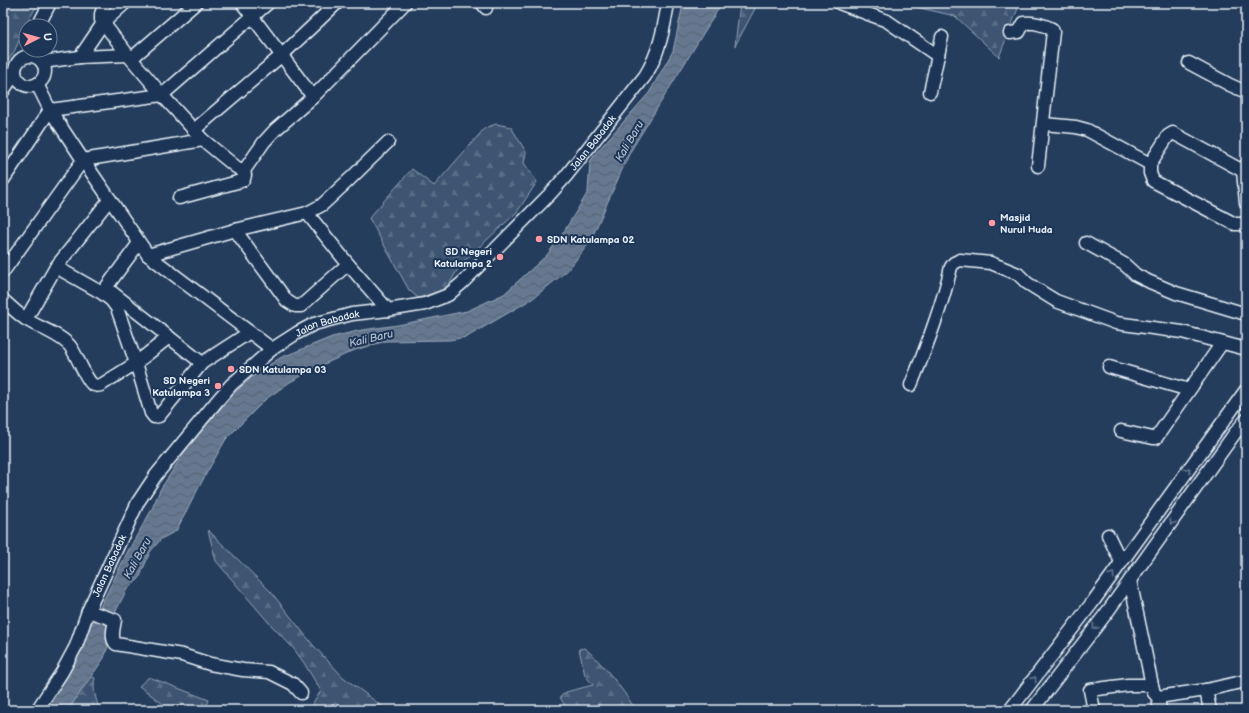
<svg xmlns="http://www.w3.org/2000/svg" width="1249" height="713" viewBox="0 0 1249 713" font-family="'Balsamiq Sans',sans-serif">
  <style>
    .forest { fill: url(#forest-firs); stroke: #93a2b5 }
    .water { fill: url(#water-waves); stroke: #99a8ba }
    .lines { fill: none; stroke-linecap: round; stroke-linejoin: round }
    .street-casing { stroke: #e8f1f8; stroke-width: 15 }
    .street { stroke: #1d3557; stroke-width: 12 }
    .oneway { stroke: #64778f }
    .poi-dot { fill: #ff9aa2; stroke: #1d3557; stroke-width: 1.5 }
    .labels { text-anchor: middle; stroke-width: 4; stroke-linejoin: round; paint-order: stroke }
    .street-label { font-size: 10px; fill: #e8f1f8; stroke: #1d3557 }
    .poi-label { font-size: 10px; font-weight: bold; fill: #e8f1f8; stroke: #1d3557; text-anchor: start }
    .water-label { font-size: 11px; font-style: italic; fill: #b4c1ce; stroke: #1d3557 }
  </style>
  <defs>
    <pattern id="forest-firs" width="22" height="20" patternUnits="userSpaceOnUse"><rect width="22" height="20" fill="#3e5472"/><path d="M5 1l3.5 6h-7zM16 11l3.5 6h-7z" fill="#5a6d87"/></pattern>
    <pattern id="water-waves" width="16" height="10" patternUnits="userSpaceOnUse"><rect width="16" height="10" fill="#657890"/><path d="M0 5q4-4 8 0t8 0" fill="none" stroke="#576270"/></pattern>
  </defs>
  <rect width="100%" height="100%" fill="#253d5d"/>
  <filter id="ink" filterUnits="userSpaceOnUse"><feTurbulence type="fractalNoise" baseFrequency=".025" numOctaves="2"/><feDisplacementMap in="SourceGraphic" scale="8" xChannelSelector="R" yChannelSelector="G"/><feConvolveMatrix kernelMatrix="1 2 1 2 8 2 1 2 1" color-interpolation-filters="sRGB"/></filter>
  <g filter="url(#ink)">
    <path class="forest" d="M3 3H38L27 23 14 52 3 67Z
      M740 3H758L735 46Z
      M916 3H1020L999 57 955 16 916 7Z
      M496 124 511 127 526 152 524 163 537 182 517 212 461 264 446 289 418 298 409 290 369 218 412 169 434 186 485 128Z
      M208 530 271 592 313 645 343 677 387 710H308L321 691 304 663 294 649 270 624 216 561Z
      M585 648C606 667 620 686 636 710H567L560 697 566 692 593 685 585 675 579 649Z
      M89 675 95 678C92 687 96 701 100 710H63Z
      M149 677 209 700 205 710H171L139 686Z"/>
    <path class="water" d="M686 3H722L630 152 593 235 586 247 568 270 532 299 467 337 449 340 386 341 355 350 320 366 290 382 266 399 226 439 206 474 176 531 161 539 150 552 139 579 127 589 113 617 98 611 129 549 151 511 160 490 187 448 232 395 257 373 280 358 332 337 362 330 398 325 467 311 504 294 547 255 563 233 588 192 590 162 595 154 649 93 673 51 682 9Z
      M95 617 110 622 106 639 108 646 104 658 68 710H44L67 670Z"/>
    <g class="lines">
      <defs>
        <g id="street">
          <path d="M105 3 101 14V20L128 55 162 95 203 140 236 167 243 171 245 175 244 179 241 181 179 198"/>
          <path d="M242 3 313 97"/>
          <path d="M482 3 486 8"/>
          <path d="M839 3 887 21 938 56"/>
          <path d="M38 26 50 3"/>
          <path d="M1010 33 1019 32 1024 23C1033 22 1044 25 1052 29L1053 32 1038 166"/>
          <circle cx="30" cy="71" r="15"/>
          <path d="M80 57 103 23 125 3"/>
          <path d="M132 58 196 3"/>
          <path d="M42 62 80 57 128 55"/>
          <path d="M1189 63 1230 85 1246 92"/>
          <path d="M37 84 50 110 83 160 148 255 272 349"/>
          <path d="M3 91 15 73"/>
          <path d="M930 92 942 37"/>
          <path d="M1044 124 1076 127 1087 130 1150 164"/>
          <path d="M194 130 282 55 337 3"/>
          <path d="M1246 165 1243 171 1246 203"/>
          <path d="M1243 171 1173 133 1168 136 1150 164V173L1153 181 1235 224H1243L1246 222"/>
          <path d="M243 172 264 142 275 130 313 97 405 3"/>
          <path d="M3 180 50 110 162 95 268 3"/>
          <path d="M307 213 348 264 388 310"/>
          <path d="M235 230 287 301 295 306H301L348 264"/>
          <path d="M1086 243 1124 264 1136 275 1150 282 1176 293 1246 314"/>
          <path d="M148 255 235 230 307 213 322 205 350 179 388 142"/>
          <path d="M56 267 102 293 111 300 117 308 136 363 151 413 154 417 159 416 202 363 250 332"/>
          <path d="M3 272 83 160 203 140"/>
          <path d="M109 290 202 363"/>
          <path d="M102 293 139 243"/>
          <path d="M3 300C11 307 19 315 27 320 40 328 61 335 70 346 77 355 85 378 92 384 95 386 98 386 101 385L136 363 169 337"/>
          <path d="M26 319 56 267 110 199"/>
          <path d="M1109 367 1189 390"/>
          <path d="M911 385C927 346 942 307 951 267L954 263 960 260 991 263 1018 274 1027 283 1056 301 1116 323 1182 332 1246 349"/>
          <path d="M1121 431 1153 438H1156L1222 343"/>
          <path d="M1108 535 1121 562"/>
          <path d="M1130 580 1152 685 1154 693 1158 697 1206 690 1246 681"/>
          <path d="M88 611 115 620C114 627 110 638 116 644L182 655 210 664 243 670 269 672 293 684 301 693"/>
          <path d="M1206 690 1210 710"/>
          <path d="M1158 697 1160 710"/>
          <path id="s1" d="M37 710 62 672 76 646 88 611 138 502 156 475 217 401 231 385 272 349 297 333 314 324 352 314 388 310 425 304 448 295 462 283 550 194 566 176 645 76C659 54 664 28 668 3"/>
          <path d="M1010 710 1092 603 1246 390"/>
          <path d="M1032 710 1108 611 1235 433 1246 420"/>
          <path d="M1094 710 1090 690 1128 685H1152"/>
        </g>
      </defs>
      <use href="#street" class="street-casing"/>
      <use href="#street" class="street"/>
    </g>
    <defs><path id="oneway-chevron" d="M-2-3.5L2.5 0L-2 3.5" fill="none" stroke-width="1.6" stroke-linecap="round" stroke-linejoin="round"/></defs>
    <g class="oneway">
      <use href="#oneway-chevron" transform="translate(1188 470) rotate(-54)"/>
      <use href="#oneway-chevron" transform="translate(1172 522) rotate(126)"/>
      <use href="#oneway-chevron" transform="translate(1112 575) rotate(-54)"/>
      <use href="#oneway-chevron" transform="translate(1095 627) rotate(127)"/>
      <use href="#oneway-chevron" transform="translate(1034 679) rotate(-53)"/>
    </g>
  </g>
  <g class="poi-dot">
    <circle cx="992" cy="223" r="4"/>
    <circle cx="539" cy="239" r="4"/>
    <circle cx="500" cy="257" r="4"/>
    <circle cx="231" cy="369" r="4"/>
    <circle cx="218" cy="386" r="4"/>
  </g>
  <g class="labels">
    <g class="street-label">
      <text dy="4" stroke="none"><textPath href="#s1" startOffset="833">Jalan Babadak</textPath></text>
      <text dy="4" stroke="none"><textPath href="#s1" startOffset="498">Jalan Babadak</textPath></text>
      <text dy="4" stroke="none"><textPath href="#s1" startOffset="162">Jalan Babadak</textPath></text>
    </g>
    <g class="poi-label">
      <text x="1000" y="221">Masjid<tspan x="1000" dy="12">Nurul Huda</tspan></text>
      <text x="547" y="243">SDN Katulampa 02</text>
      <text x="492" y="255" text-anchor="end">SD Negeri<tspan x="492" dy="12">Katulampa 2</tspan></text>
      <text x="239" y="373">SDN Katulampa 03</text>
      <text x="210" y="384" text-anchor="end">SD Negeri<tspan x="210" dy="12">Katulampa 3</tspan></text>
    </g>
    <g class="water-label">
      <text transform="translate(629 141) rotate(-60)" y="4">Kali Baru</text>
      <text transform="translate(371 338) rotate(-13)" y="4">Kali Baru</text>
      <text transform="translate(137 558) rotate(-61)" y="4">Kali Baru</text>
    </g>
  </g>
  <rect width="1249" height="713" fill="none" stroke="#1d3557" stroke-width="16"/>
  <rect x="8" y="8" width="1233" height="697" fill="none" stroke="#e8f1f8" stroke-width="1.5" filter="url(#ink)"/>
  <g transform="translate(38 38) rotate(84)"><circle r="19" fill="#1d3557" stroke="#6e8097"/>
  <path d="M0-3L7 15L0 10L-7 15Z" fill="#ff9aa2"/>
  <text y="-6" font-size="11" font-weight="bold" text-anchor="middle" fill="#e8f1f8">U</text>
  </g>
</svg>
